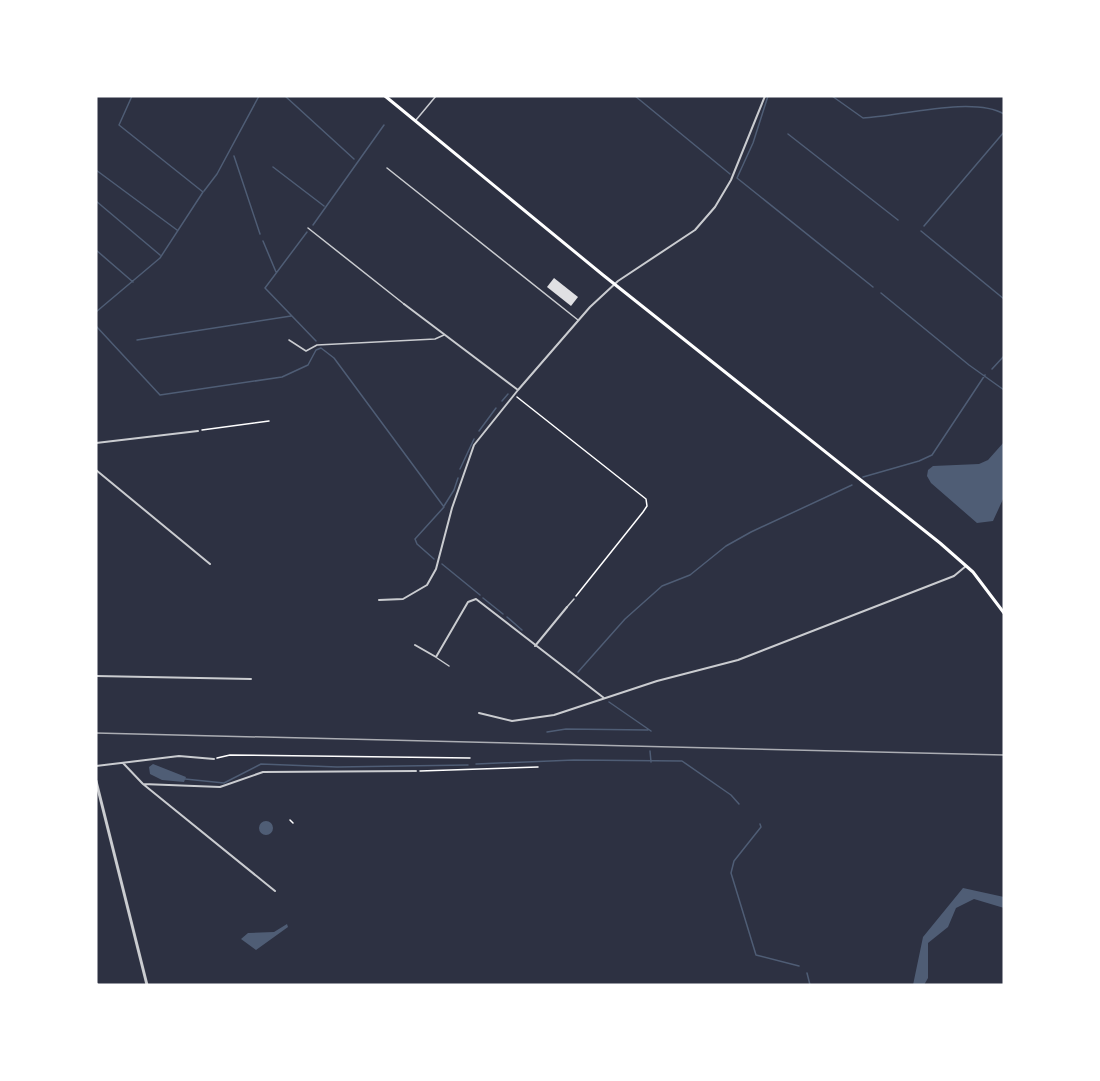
<svg xmlns="http://www.w3.org/2000/svg" width="1100" height="1081" viewBox="0 0 1100 1081" font-family="Montserrat,sans-serif">
  <style>
    .water { fill: #4f5d75 }
    .lines { fill: none; stroke-linecap: round; stroke-linejoin: round }
    .stream { stroke: #4f5d75; stroke-width: 1.5 }
    .building { fill: #e0e0e3 }
    .path { stroke: #fff; stroke-width: 1.5 }
    .service { stroke: #caccd0; stroke-width: 1.5 }
    .minor { stroke: #caccd0; stroke-width: 2 }
    .tertiary { stroke: #caccd0; stroke-width: 3 }
    .secondary { stroke: #fff; stroke-width: 3 }
    .rail { stroke: #abadb3; stroke-width: 1.5 }
  </style>
  <rect width="100%" height="100%" fill="#2d3142"/>
  <path class="water" d="M1004 442V497L993 521 977 523 931 483 927 476 928 470 933 466 979 464 988 460Z
    M153 764 186 777 184 782 162 780 150 774 149 767Z
    M259 828a7 7 0 1 1 14 0a7 7 0 1 1-14 0Z
    M963 888 1004 897V908L974 899 956 908 948 927 928 943V978L924 985H913L923 937Z
    M287 924 288 927 256 950 241 939 248 933 274 932Z"/>
  <g class="lines">
    <path class="stream" d="M285 96 354 159
      M635 96 730 174
      M768 96 753 143 737 178 873 287
      M832 96 863 118C900 116 973 96 1004 114
      M788 134 898 220
      M234 156 260 234
      M273 167 324 206
      M96 170 177 230
      M204 191 217 174 259 96
      M96 201 160 255
      M313 225 384 125
      M924 226 1004 132
      M921 231 1004 299
      M307 232 265 288 316 341
      M263 241 276 272
      M96 250 133 282
      M881 293 969 365 1004 390
      M96 312 160 258 203 192 119 125 132 96
      M96 326 160 395 282 377 308 365 316 350 321 348 334 358 444 507 415 539 417 544 434 559
      M137 340 291 316
      M992 369 1004 356
      M502 401 508 394
      M479 431 496 408
      M460 469 474 439
      M863 477 919 461 932 455 985 375
      M444 506 454 490 458 478
      M442 564 480 595
      M483 598 503 614
      M507 617 522 630
      M578 672 625 619 662 586 690 575 726 546 751 532 852 485
      M609 702 651 731
      M547 732 566 729 648 730
      M650 751 651 762
      M476 764 574 760 682 761 731 795 739 804
      M185 779 224 783 261 764 337 767 468 765
      M760 824 761 827 734 861 731 873 756 955 799 966
      M807 973 810 985"/>
  </g>
  <path class="building" d="M554 278 578 297 571 306 547 287Z"/>
  <g class="lines">
    <path class="path" d="M517 397 646 499 647 506 643 512 576 596
      M202 430 269 421
      M217 758 230 755 470 758
      M420 771 538 767
      M290 820 293 823"/>
    <path class="service" d="M416 120 436 96
      M387 168 578 320
      M308 228 404 304
      M289 340 306 351 317 345 435 339 444 335
      M567 607 574 599
      M437 658 449 666"/>
    <path class="minor" d="M404 304 518 390
      M96 443 198 431
      M96 470 210 564
      M379 600 403 599 427 585 436 569 452 508 474 445 518 390 590 307 618 281 695 230 715 207 731 180 765 96
      M415 645 436 657 468 602 476 599 604 698
      M535 646 567 607
      M96 676 251 679
      M479 713 512 721 554 715 657 681 738 660 954 576 966 566
      M123 763 143 784 275 891
      M96 766 179 756 214 759
      M143 784 220 787 263 772 416 771
      M96 983 98 985"/>
    <path class="tertiary" d="M96 781 147 985"/>
    <path class="secondary" d="M385 96 603 275 940 543 973 572 1004 613"/>
    <path class="rail" d="M96 733 1004 755"/>
  </g>
  <rect width="1100" height="1081" fill="none" stroke="#ffffff" stroke-width="195"/>
</svg>
